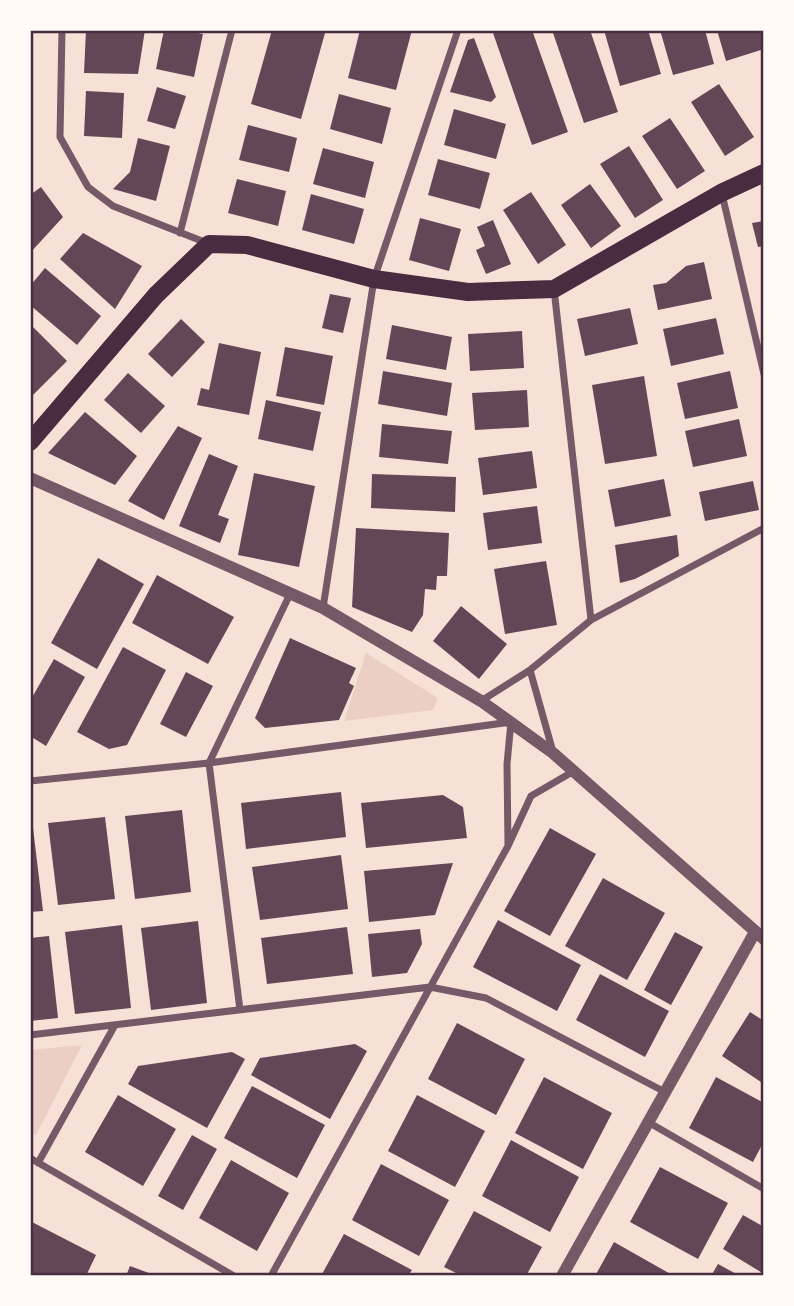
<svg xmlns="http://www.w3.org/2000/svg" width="794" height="1306" viewBox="0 0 794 1306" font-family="'DM Sans',sans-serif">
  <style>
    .green { fill: #ebcfc5 }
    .building { fill: #644757 }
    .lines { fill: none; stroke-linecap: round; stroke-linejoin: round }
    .minor { stroke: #755966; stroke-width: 7 }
    .tertiary { stroke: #755966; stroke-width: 12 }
    .primary { stroke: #4a2c40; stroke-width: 18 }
    .neatline { fill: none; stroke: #4a2c40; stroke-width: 2.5 }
  </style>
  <rect width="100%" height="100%" fill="#f7e1d7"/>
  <path class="green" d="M366 653 438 698 433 710 344 721Z
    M82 1045 36 1135 30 1132V1050Z"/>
  <path class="building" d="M86 30H145L138 74 84 73Z
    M164 30H185L203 34 194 77 156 69Z
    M272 30H313L325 33 301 119 251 104Z
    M360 30H412L396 90 348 78Z
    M502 30H532L568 132 532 145 493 33Z
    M552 30H590L618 112 584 123Z
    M604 30H648L661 74 620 86Z
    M660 30H705L714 64 673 75Z
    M717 30H761L764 49 726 61Z
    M474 38 496 97 491 102 450 92 468 40Z
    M719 84 754 137 725 156 691 102Z
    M157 87 186 96 175 129 147 121Z
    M86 91 124 93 122 138 84 136Z
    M339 94 391 108 382 144 330 129Z
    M454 109 506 124 496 159 444 145Z
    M670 118 705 171 677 189 642 136Z
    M248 125 297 138 289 172 239 160Z
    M138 138 170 146 156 201 113 189 130 172Z
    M629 146 663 200 635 218 600 164Z
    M323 148 374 162 365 198 313 184Z
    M438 159 490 173 480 209 428 195Z
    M237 179 286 191 278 226 228 213Z
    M590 184 621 226 591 248 561 205Z
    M41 187 63 217 30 253V195Z
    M531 192 566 245 538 264 503 210Z
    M311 194 364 209 354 244 302 230Z
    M420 218 461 229 449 271 409 260Z
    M493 220 511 264 486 274 476 250 485 246 477 227Z
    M764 221V246L758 247 752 223Z
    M83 233 142 266 115 309 60 259Z
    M704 262 712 299 658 310 653 285 666 283 686 266Z
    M45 268 101 316 77 345 30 305V286Z
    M330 294 351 298 343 333 322 328Z
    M630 308 638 344 585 356 577 319Z
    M716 318 724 354 671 366 663 329Z
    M181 319 205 342 172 377 148 354Z
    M30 324 67 361 33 395 30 392Z
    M392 325 452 337 446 370 386 359Z
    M522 331 524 368 470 371 468 334Z
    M219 343 261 352 249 415 197 405 201 388 209 390Z
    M285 347 333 356 324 405 276 396Z
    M383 371 452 383 447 416 378 404Z
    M730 371 738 408 685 419 677 383Z
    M128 373 165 406 141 433 104 400Z
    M644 376 657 456 605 464 592 385Z
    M527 390 529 427 475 430 472 393Z
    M266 400 321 412 313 451 258 439Z
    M85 412 137 456 115 485 48 453Z
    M739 419 747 456 693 467 685 431Z
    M382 424 452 431 448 464 379 457Z
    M178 426 202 438 164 520 128 501Z
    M532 451 537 488 483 495 478 458Z
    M209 454 238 466 218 515 229 519 220 543 179 526Z
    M254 473 315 486 299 567 238 555Z
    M372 474 456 477 455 512 371 508Z
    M664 479 671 516 615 527 608 490Z
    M753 481 759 510 705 521 699 492Z
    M537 506 542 543 488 550 483 513Z
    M356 528 449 533 447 576H437L436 590 425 589 423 615 412 632 352 607Z
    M677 535 679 556 635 579 620 583 615 545Z
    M98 558 144 584 97 669 51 643Z
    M546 561 557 625 505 634 494 569Z
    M157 575 234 617 208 664 132 623Z
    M461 606 507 644 479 679 433 641Z
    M290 638 356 668 349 683 354 686 339 720 265 728 255 718Z
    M123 647 166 670 127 745 109 749 77 732Z
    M54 659 85 677 46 746 30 736V701Z
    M186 672 213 686 186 737 160 724Z
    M341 792 346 837 246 849 241 803Z
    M443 795 463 807 467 838 366 848 361 803Z
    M182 810 191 892 135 899 125 816Z
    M105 817 115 899 58 905 48 823Z
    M33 828 43 911 30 912V829Z
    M550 828 596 854 550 936 504 911Z
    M341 855 348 909 260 920 252 867Z
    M453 863 435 915 369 922 364 871Z
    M603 878 665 913 627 980 565 946Z
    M498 920 581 965 557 1011 473 967Z
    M198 921 207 1003 151 1010 141 928Z
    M122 925 131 1008 75 1014 65 932Z
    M347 927 353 974 267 984 261 938Z
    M420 929 422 944 407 973 372 977 368 934Z
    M675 932 703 947 671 1005 644 990Z
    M49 936 58 1018 30 1021V938Z
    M600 974 669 1011 645 1057 576 1020Z
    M750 1012 764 1021V1084L722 1056Z
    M457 1023 525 1059 496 1115 428 1079Z
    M355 1044 367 1051 330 1119 251 1075 260 1058Z
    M232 1052 245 1059 207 1128 128 1084 138 1066Z
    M544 1077 612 1113 583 1169 515 1133Z
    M716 1077 764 1103V1141L753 1162 689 1128Z
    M252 1086 325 1125 297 1178 224 1138Z
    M118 1095 176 1129 143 1186 85 1152Z
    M417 1095 485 1131 455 1187 388 1151Z
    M192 1135 217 1149 183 1210 158 1196Z
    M511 1140 579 1177 550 1232 482 1196Z
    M231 1160 289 1193 257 1251 199 1218Z
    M381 1164 449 1200 419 1256 352 1220Z
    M660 1167 728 1203 698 1259 630 1222Z
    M474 1211 542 1247 526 1276H462L444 1267Z
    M743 1215 764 1227V1274L723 1249Z
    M30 1221 96 1255 86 1276H30Z
    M344 1234 412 1270 408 1276H321Z
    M614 1242 674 1276H595Z
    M718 1264 740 1276H711Z
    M130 1266 157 1276H126Z"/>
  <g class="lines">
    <path class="minor" d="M62 30 60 137 88 187 113 206 207 243
      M722 194 764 374
      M180 233 232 30
      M554 289 591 620
      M323 608 374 279 458 30
      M530 670 553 752
      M481 701 530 670 591 620 764 528
      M30 781 209 763 511 722 507 764 508 846
      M240 1010 209 763 290 594
      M30 1035 430 987 486 998 665 1092
      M648 1122 764 1189
      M30 1158 234 1276
      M38 1163 115 1025
      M271 1276 508 846 531 796 574 771"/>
    <path class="tertiary" d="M30 478 323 608 481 701 553 753 764 939
      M562 1276 755 932"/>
    <path class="primary" d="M30 442 156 295 209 244 247 245 374 279 468 292 554 289 721 193 764 173"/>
  </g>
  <rect width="794" height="1306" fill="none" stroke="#fffaf5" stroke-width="63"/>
  <rect x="32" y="32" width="730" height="1242" class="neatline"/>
</svg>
